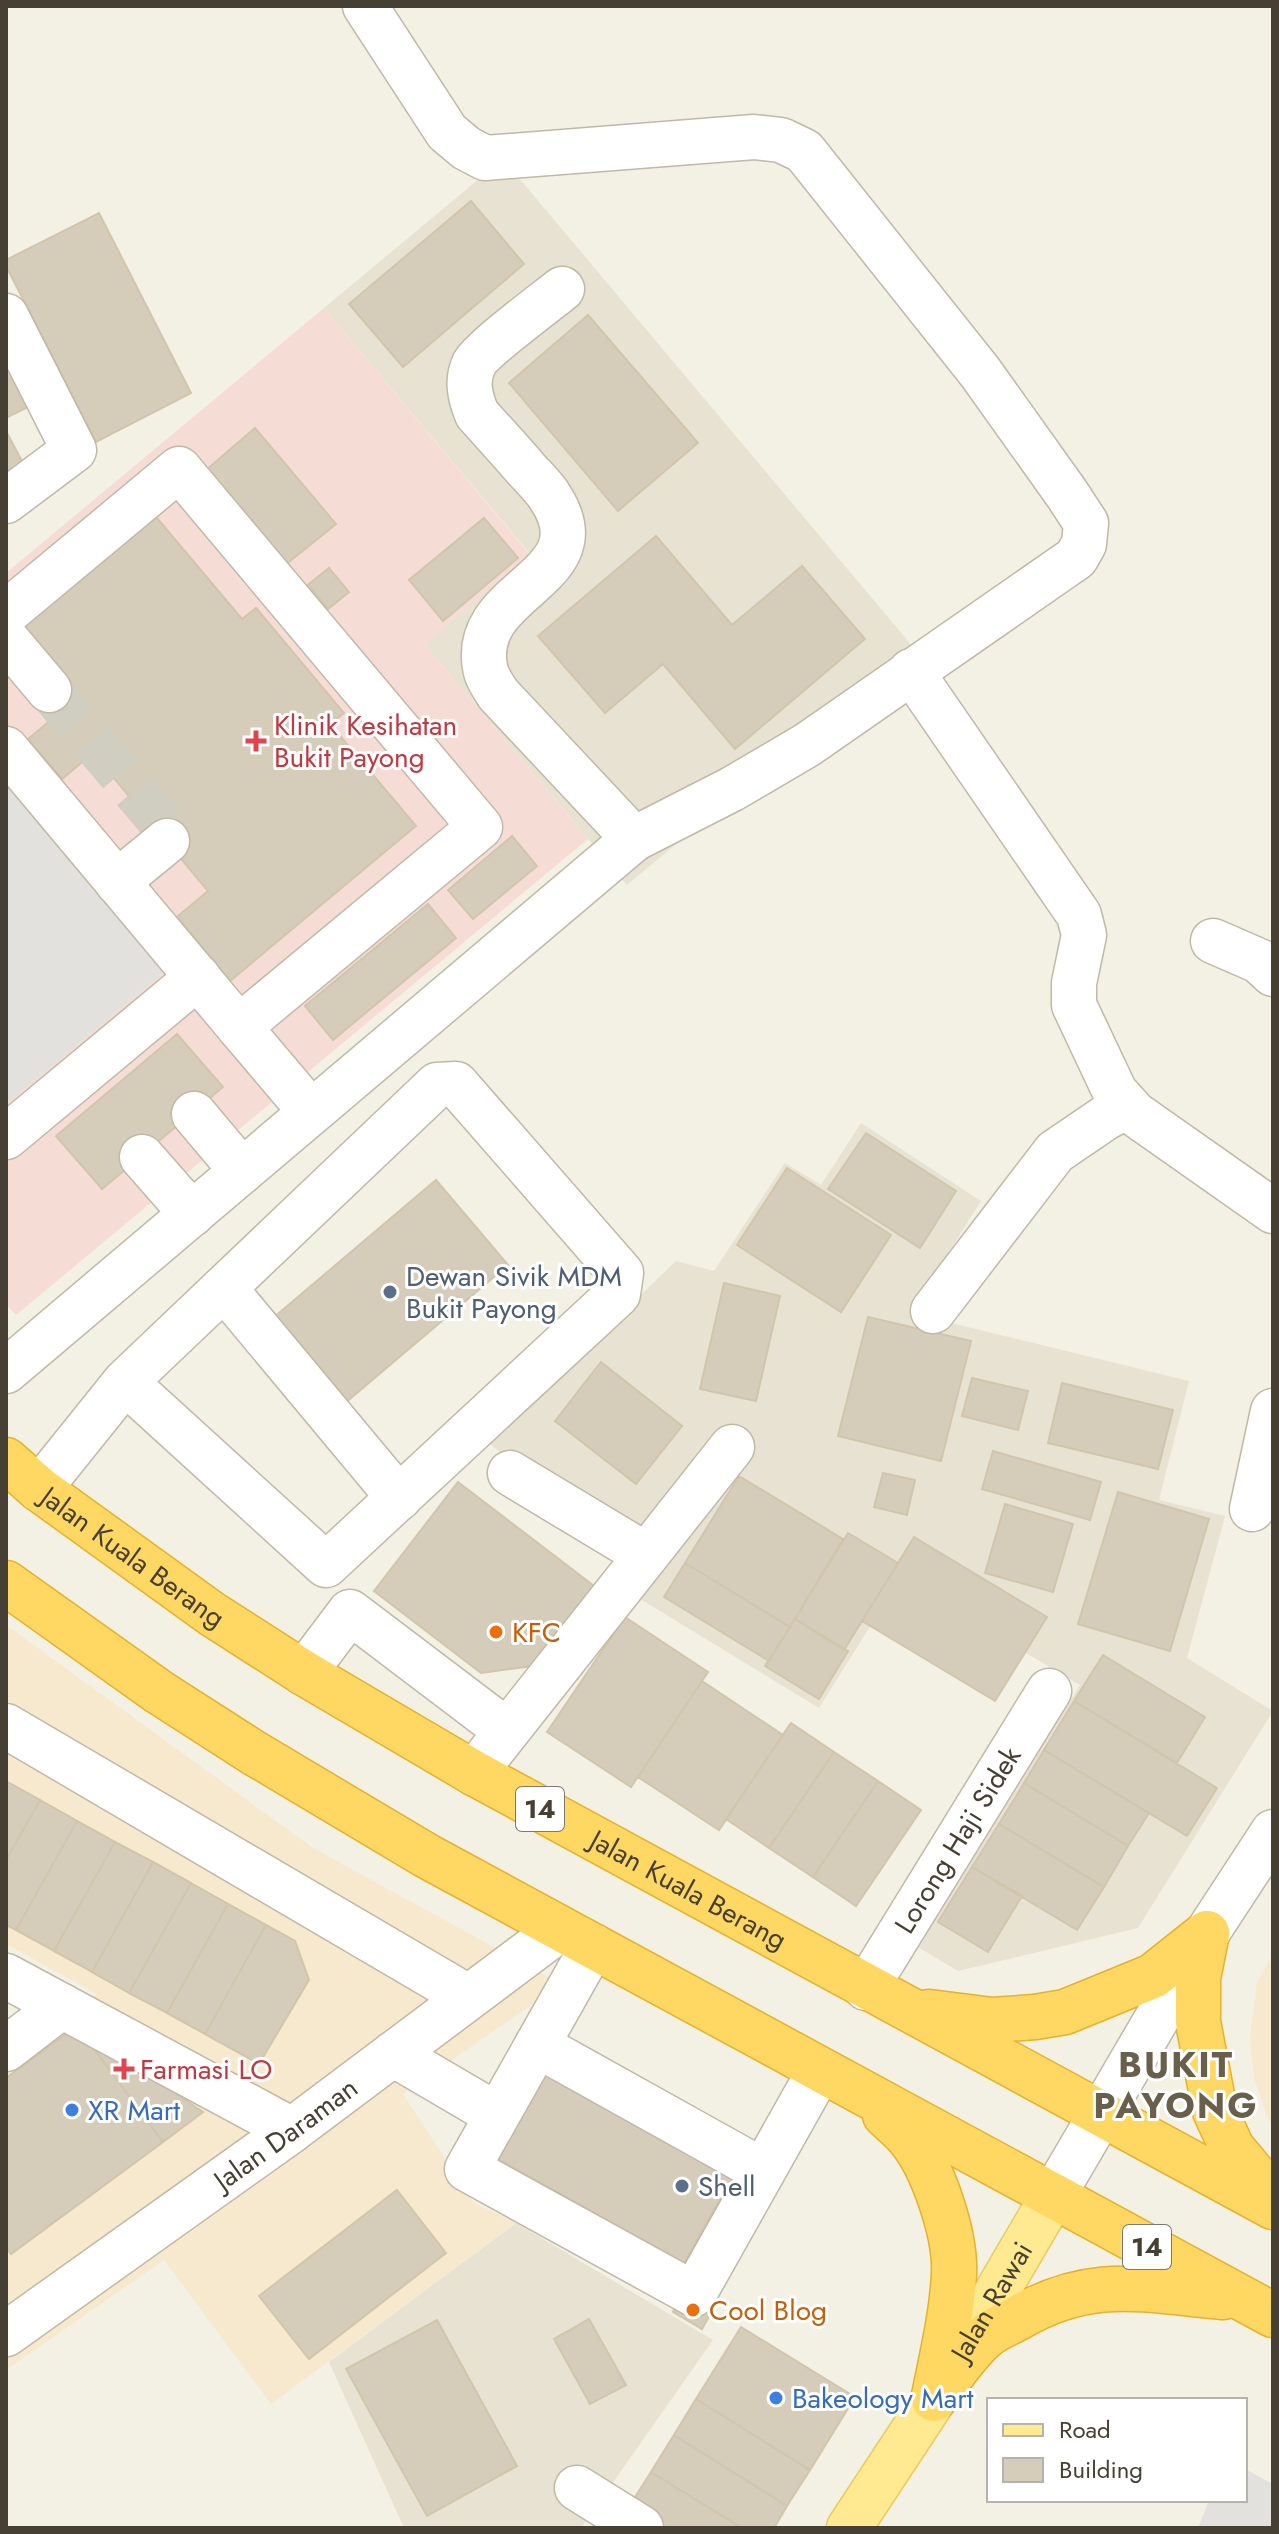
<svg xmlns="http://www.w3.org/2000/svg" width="1279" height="2534" viewBox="0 0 1279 2534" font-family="Jost,sans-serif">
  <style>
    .residential { fill: #e8e2d2 }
    .commercial { fill: #f7e9cd }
    .medical { fill: #f5ddd6 }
    .parking { fill: #e3e1dd }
    .building { fill: #d5cdb9; stroke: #d1c5ac; stroke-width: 2 }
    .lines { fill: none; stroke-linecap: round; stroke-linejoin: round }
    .minor-tunnel { stroke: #d0cdc1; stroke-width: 44; stroke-dasharray: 44 22; stroke-linecap: butt }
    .minor-casing { stroke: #bfb9a6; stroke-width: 47 }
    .major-casing { stroke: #eacb5b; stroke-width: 47 }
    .highway-casing { stroke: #e6b12b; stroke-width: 47 }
    .minor { stroke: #fff; stroke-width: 44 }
    .major { stroke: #ffe991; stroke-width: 44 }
    .highway { stroke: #ffd863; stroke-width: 44 }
    .health-dot { fill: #e0444e; stroke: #fff; stroke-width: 3 }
    .service-dot { fill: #5c6f8a; stroke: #fff; stroke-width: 3 }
    .food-dot { fill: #e8710a; stroke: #fff; stroke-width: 3 }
    .shop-dot { fill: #3f7fe0; stroke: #fff; stroke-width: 3 }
    .labels { text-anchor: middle; stroke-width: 6; stroke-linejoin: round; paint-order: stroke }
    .shield { fill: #fff; stroke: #7e7971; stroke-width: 2 }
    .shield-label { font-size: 26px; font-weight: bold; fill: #464034 }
    .health-label { font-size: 28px; fill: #be3a42; stroke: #fff; text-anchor: start }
    .service-label { font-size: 28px; fill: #4e5e75; stroke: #fff; text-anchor: start }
    .street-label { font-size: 28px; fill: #464034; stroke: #fff }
    .food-label { font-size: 28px; fill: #c56008; stroke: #fff; text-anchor: start }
    .shop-label { font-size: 28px; fill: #366cbe; stroke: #fff; text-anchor: start }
    .district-label { font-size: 36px; font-weight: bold; letter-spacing: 2px; fill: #695f4a; stroke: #fff }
  </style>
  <rect width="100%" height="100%" fill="#f3f0e4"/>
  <path class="residential" d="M503 159 913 647 627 885 424 644 530 554 324 308Z
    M861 1123 981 1201 910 1313 1189 1381 1159 1500 1225 1516 1187 1658 1273 1711 1138 1928 958 1971 918 1947 1080 1685 1026 1653 995 1701 871 1625 819 1708 637 1597 657 1571 488 1443 676 1261 714 1271 785 1163 821 1185Z
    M516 2223 713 2340 581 2528H404L329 2362Z"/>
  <path class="commercial" d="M6 1625 313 1848 561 1984 403 2094 474 2203 516 2223 271 2404 164 2260 6 2370V2062L97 1994 6 1944Z
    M1273 1954V2126L1268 2119 1254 2078 1250 2037 1257 1983Z"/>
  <path class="medical" d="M324 308 530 555 424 644 588 839 16 1315 6 1304V573Z"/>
  <path class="parking" d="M6 771 170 967 6 1104Z
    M1245 2469 1273 2484V2528H1198L1209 2500H1245Z"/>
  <path class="building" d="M471 201 524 264 403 367 349 304Z
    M99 213 191 393 96 442 6 266V260Z
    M588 315 698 443 618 511 509 383Z
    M6 352 32 405 6 418Z
    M255 428 336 524 285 565 206 470Z
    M6 431 23 463 6 472Z
    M151 511 242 619 256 608 344 713 330 724 416 826 230 981 177 917 208 891 93 753 62 779 28 739 59 713 43 694 15 624Z
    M484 518 518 558 443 621 409 580Z
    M656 536 732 625 802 566 865 639 735 749 663 664 605 713 538 636Z
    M329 568 349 592 328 609 308 585Z
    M512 836 537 866 473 919 448 890Z
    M428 904 456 938 333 1040 305 1006Z
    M177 1034 223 1087 102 1189 56 1136Z
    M866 1133 956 1191 920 1248 828 1189Z
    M787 1168 891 1235 841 1312 737 1245Z
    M436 1180 508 1265 345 1403 273 1318Z
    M724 1283 780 1296 756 1401 700 1389Z
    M868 1317 971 1341 941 1461 838 1436Z
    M601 1362 682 1426 636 1484 555 1421Z
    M972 1378 1028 1391 1018 1430 962 1416Z
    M1062 1383 1173 1410 1158 1469 1048 1443Z
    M993 1451 1101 1482 1090 1520 982 1489Z
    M883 1473 915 1480 907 1515 874 1507Z
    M739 1476 843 1539 790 1627 685 1563Z
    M458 1482 594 1586 533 1666 481 1673 374 1591Z
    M1118 1492 1209 1519 1170 1651 1078 1624Z
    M1005 1504 1073 1524 1053 1592 985 1573Z
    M848 1533 898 1563 844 1650 795 1619Z
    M914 1537 1047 1617 995 1701 862 1621Z
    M685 1563 790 1627 769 1661 664 1597Z
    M625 1617 708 1672 631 1787 547 1732Z
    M795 1619 848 1651 819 1699 765 1666Z
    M1103 1655 1205 1717 1177 1763 1074 1701Z
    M702 1681 783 1735 719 1830 638 1777Z
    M1074 1701 1217 1788 1187 1836 1044 1750Z
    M791 1723 834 1752 769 1848 726 1819Z
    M1044 1750 1149 1813 1128 1846 1024 1783Z
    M834 1752 878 1781 813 1877 769 1848Z
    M6 1781 40 1800 6 1860Z
    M878 1781 921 1810 856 1906 813 1877Z
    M1024 1783 1128 1846 1104 1887 999 1824Z
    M40 1800 77 1821 16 1930 6 1925V1860Z
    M77 1821 115 1842 54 1951 16 1930Z
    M999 1824 1104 1887 1077 1930 972 1867Z
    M115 1842 153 1862 92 1972 54 1951Z
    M153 1862 191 1883 129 1993 92 1972Z
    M972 1867 1022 1896 988 1952 938 1922Z
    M191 1883 228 1904 167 2013 129 1993Z
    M228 1904 266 1925 205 2034 167 2013Z
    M266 1925 295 1941 309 1980 259 2064 205 2034Z
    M77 2026 203 2112 163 2142Z
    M77 2026 163 2142 11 2254 6 2247V2078Z
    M547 2059 739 2166 684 2263 492 2156Z
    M397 2190 446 2253 309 2359 259 2296Z
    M684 2292 713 2309 702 2329 673 2312Z
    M589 2319 626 2385 590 2404 554 2339Z
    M437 2320 517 2466 427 2516 346 2369Z
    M741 2327 855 2397 810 2470 696 2399Z
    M696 2399 810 2470 787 2506 674 2435Z
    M674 2435 787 2506 774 2528H742L651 2472Z
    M651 2472 742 2528H661L628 2508Z"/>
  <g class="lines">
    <path class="minor-tunnel" d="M49 690 172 836 167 841"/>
    <defs>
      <g id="minor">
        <path d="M562 289C546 302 480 351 474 364 466 381 470 397 477 414 493 432 510 450 526 469 534 478 544 487 550 497 604 579 470 587 485 667 486 676 493 686 498 694L634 839"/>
        <path d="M6 316 74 450 6 501"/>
        <path d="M6 613 179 469 480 827 239 1027 6 749"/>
        <path d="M6 639 49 690"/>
        <path d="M911 671 1079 915 1084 935 1074 983V1005L1115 1092 1135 1114 1273 1211"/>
        <path d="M117 882 167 841"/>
        <path d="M1213 941 1259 961 1273 974"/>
        <path d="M239 1027 311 1112"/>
        <path d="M194 1114 242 1171"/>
        <path d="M6 1137 198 977"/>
        <path d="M142 1157 192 1214"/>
        <path d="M224 1288 399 1498"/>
        <path d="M933 1311 1055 1152 1105 1118 1127 1106"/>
        <path d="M6 1371 634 839 732 789 807 745 1076 558 1084 544 1086 523 1067 494 980 372 804 151 781 140 754 137 485 158 466 148 447 132 365 6"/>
        <path d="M510 1473 646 1555"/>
        <path d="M39 1489 125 1382 437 1085 456 1084 621 1273 618 1294 326 1565 125 1382"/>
        <path d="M1252 1509 1273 1411"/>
        <path d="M304 1673 350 1612 507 1731"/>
        <path d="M6 1726 468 1997"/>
        <path d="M474 1773 732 1447"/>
        <path d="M593 1946 467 2169 694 2294 820 2070"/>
        <path d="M6 1976 292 2130"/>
        <path id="s1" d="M866 1988 1049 1691"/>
        <path d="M537 2045 763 2171"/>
        <path d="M6 2049 62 2006"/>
        <path d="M393 2054 497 2115"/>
        <path d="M1053 2196 1207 1933 1273 1832"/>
        <path id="s2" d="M6 2334 292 2130 560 1929"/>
        <path d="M577 2488 641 2528"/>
      </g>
      <g id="major">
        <path id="s3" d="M849 2528 934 2399 1053 2196"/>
      </g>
      <g id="highway">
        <path id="s4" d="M6 1460 39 1489 212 1614 304 1673 474 1773 1273 2207"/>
        <path d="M6 1583 159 1692 254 1753 427 1856 1273 2315"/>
        <path d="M1207 1933 1198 1978V2022L1215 2111 1232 2148 1273 2197"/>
        <path d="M929 2012 992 2020 1035 2017 1065 2012 1153 1976 1207 1933"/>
        <path d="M885 2115C892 2122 900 2128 907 2136 933 2165 956 2236 954 2274 952 2315 942 2356 934 2396"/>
        <path d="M934 2399C948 2381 969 2350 985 2337 994 2329 1007 2324 1018 2318 1091 2275 1143 2290 1223 2297"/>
      </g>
    </defs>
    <use href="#minor" class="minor-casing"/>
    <use href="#major" class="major-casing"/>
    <use href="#highway" class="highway-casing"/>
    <use href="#minor" class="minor"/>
    <use href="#major" class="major"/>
    <use href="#highway" class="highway"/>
  </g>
  <g class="health-dot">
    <path d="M252 729h8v8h8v8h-8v8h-8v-8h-8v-8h8z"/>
    <path d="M120 2057h8v8h8v8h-8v8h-8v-8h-8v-8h8z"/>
  </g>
  <g class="service-dot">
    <circle cx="390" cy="1292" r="8"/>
    <circle cx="682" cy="2186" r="8"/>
  </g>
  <g class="food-dot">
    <circle cx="496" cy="1632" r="8"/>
    <circle cx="693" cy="2310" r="8"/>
  </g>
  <g class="shop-dot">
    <circle cx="72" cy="2110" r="8"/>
    <circle cx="776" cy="2398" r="8"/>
  </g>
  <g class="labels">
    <g class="shield">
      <rect x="516" y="1787" width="48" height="44" rx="6"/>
      <rect x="1123" y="2225" width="48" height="44" rx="6"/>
    </g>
    <g class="shield-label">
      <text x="540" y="1818">14</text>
      <text x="1147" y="2256">14</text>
    </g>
    <g class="health-label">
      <text x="274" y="735">Klinik Kesihatan<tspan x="274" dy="32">Bukit Payong</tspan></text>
      <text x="140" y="2079">Farmasi LO</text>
    </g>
    <g class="service-label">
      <text x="406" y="1286">Dewan Sivik MDM<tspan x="406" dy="32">Bukit Payong</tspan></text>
      <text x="698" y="2196">Shell</text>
    </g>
    <g class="street-label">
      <text dy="10" stroke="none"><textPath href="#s4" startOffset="160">Jalan Kuala Berang</textPath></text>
      <text dy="10" stroke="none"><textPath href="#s1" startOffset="174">Lorong Haji Sidek</textPath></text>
      <text dy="10" stroke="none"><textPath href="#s4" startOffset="808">Jalan Kuala Berang</textPath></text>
      <text dy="10" stroke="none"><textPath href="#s2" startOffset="344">Jalan Daraman</textPath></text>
      <text dy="10" stroke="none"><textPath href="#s3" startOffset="268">Jalan Rawai</textPath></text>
    </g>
    <g class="food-label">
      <text x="512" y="1642">KFC</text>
      <text x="709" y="2320">Cool Blog</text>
    </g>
    <g class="shop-label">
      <text x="88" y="2120">XR Mart</text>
      <text x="792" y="2408">Bakeology Mart</text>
    </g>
    <g class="district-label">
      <text x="1176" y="2077">BUKIT<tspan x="1176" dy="41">PAYONG</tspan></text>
    </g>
  </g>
  <rect width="1279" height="2534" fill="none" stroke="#464034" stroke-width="16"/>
  <rect x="987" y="2398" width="260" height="104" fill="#ffffff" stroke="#b5b3ae" stroke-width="2"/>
  <rect x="1003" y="2424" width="40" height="12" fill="#ffe991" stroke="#b5b3ae" stroke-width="2"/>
  <text x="1059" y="2438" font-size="24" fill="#464034">Road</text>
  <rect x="1003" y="2458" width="40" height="24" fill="#d5cdb9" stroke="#b5b3ae" stroke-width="2"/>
  <text x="1059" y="2478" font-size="24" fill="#464034">Building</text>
</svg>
